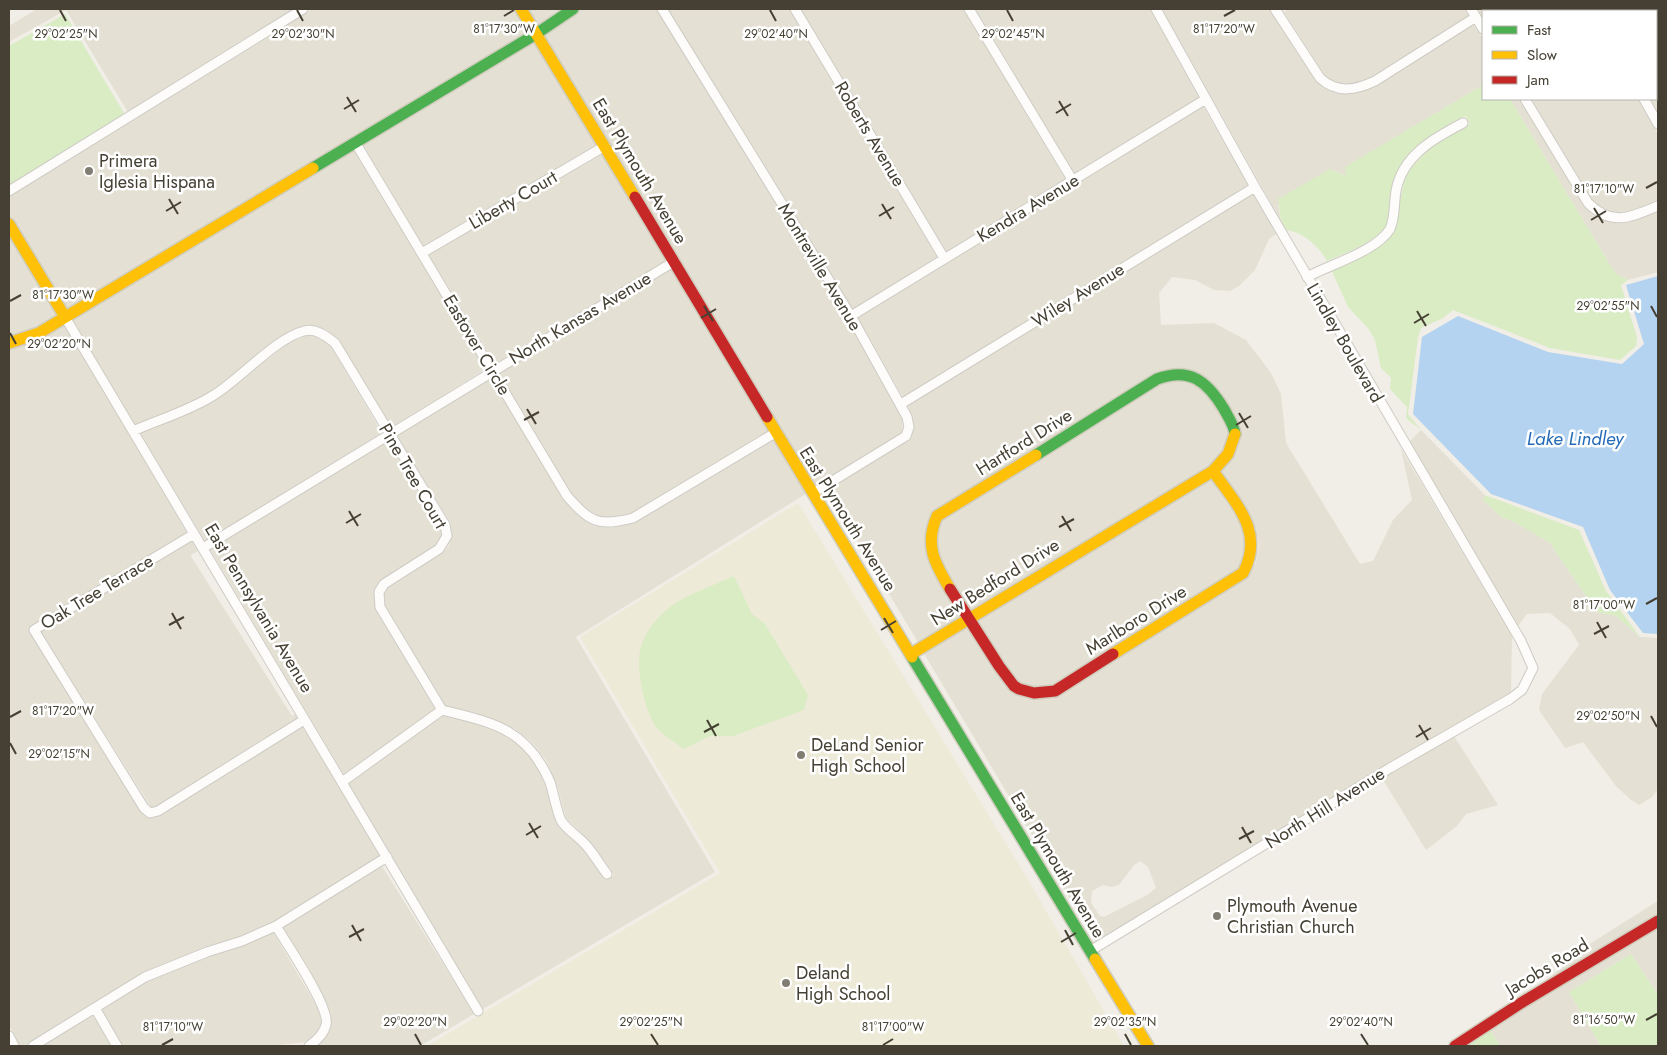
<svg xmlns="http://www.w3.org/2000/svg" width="1667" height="1055" viewBox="0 0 1667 1055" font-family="Jost,sans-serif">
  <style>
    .residential { fill: #e4e0d3; fill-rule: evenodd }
    .education { fill: #eeead8 }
    .green { fill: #d9ecc4 }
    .water { fill: #b4d3f0 }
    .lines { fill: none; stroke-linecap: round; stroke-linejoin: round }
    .street-casing { stroke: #cecbc4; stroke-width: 11 }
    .fast-casing { stroke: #cfccbd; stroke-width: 14 }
    .slow-casing { stroke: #cfccbd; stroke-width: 14 }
    .jam-casing { stroke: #cfccbd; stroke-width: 14 }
    .street { stroke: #fdfcfb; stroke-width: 9 }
    .fast { stroke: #4caf50; stroke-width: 11 }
    .slow { stroke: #ffc107; stroke-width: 11 }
    .jam { stroke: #c62828; stroke-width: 11 }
    .ticks { fill: none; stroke: #454033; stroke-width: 2 }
    .poi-dot { fill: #817d72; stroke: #fff; stroke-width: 2 }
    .labels { text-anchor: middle; stroke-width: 5; stroke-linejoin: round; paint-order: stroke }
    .street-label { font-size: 18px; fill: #454033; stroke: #fff }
    .poi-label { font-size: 18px; fill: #454033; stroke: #fff; text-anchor: start }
    .water-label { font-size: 19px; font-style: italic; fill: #266db8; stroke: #fff }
    .ticks-label { font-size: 12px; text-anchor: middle; fill: #454033; stroke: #fff; stroke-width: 5; stroke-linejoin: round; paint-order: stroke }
  </style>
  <rect width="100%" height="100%" fill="#f0eee6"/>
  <path class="residential" d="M37 9H295L128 112 66 10 9 42V26Z
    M312 9H515L529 33 67 310 9 214V197Z
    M527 9H565L538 27Z
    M582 9H656L844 315 897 406 903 419 902 433 815 487 779 431 682 262 543 35Z
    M668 9H789L937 257 853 310Z
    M801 9H963L1066 180 946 252Z
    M975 9H1150L1199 98 1075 174Z
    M1162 9H1269L1315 80 1323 87 1342 94 1366 90 1378 84 1474 24 1483 39V85L1346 167 1347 176 1330 169 1278 205 1281 221Z
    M1289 9H1465L1469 16 1373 77 1363 81 1343 85 1330 80 1324 74 1284 12Z
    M1477 9H1583L1585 11H1483V19Z
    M1595 9H1658V114L1650 99H1656V11H1597Z
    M534 41 598 145 424 247 362 143Z
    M1510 99H1519L1584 206 1595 218 1622 223 1658 211V272L1628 280 1615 273Z
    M1531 99H1638L1658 134V202L1622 214 1602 210 1592 200Z
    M1203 106 1248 185 903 397 858 318Z
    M353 149 486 369 391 428 339 341 329 332 317 327H305L211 392 185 405 135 425 72 318Z
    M603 153 668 260 495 364 429 255Z
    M1253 193 1276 234 1269 239 1255 270 1239 286 1230 291 1214 290 1195 280 1172 277 1159 293 1161 325 1214 323 1246 340 1271 373 1281 394 1286 443 1360 564 1373 561 1393 520 1412 500 1401 449 1512 636 1511 692 1388 764 1096 942 923 652 967 625 1008 687 1040 698 1247 576 1256 562 1259 545 1256 529 1220 472 1236 420 1180 368 927 528 962 617 919 644 827 490 908 440 914 426 908 405ZM1140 861 1148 867 1156 888 1147 895 1104 917 1100 916 1091 903 1092 891 1103 885 1111 887 1119 885 1134 865Z
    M9 234 58 315 37 329 9 339Z
    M673 268 768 432 631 514 610 519 598 516 582 505 571 493 499 372Z
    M63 323 187 533 32 626 29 632 145 816 152 818 161 815 302 726 380 856 274 922 241 937 206 947 143 973 25 1046H20L9 1025V348Z
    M305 336H313L322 339 331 347 382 433 205 541 140 433 188 414 215 400 287 344Z
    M490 377 562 498 575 513 594 526 611 528 635 522 773 440 807 493 576 637 715 872 483 1009 348 783 442 715 472 722 509 737 524 749 538 767 548 793 557 824 581 847 605 880 614 875 589 841 566 818 558 789 547 762 533 743 514 728 476 713 445 706 385 605 384 593 388 588 442 553 449 546 452 534 450 522 396 435Z
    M1178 377 1199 385 1218 409 1227 425 1229 433 1225 451 1218 461 971 611 938 558 934 538 941 519 1160 383Z
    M1421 430 1485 495 1483 500 1501 517 1514 522 1549 542 1597 612 1616 616 1640 637 1658 638V789L1652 797 1639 805 1630 799 1616 786 1583 742 1565 748 1539 710 1542 694 1579 645 1570 629 1550 613 1527 614 1518 626 1409 442Z
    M387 441 441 527 442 536 436 546 380 582 374 593 376 610 435 709 344 775 210 549Z
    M1211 478 1247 534 1249 547 1239 570 1053 686 1029 688 1016 681 976 619Z
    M192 541 198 551 191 555 192 558 292 716 295 714 298 719 152 809 41 631Z
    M1454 736 1498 805 1466 814 1457 826 1426 850 1382 778Z
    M382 866 474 1014 420 1046H316L324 1039 331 1027V1015L309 969 283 927Z
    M1658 901V915L1539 987 1583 948Z
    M1658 926V995L1631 954 1569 992 1601 1046H1500L1490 1030 1498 1023Z
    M273 932 319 1010 322 1025 316 1035 307 1042 268 1046H123L102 1010 147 981 209 956 244 945Z
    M93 1015 111 1046H42Z"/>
  <path class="education" d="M798 503 1030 883 1124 1046H427L720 873 580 637Z"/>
  <path class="green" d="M65 14 125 115 9 186V46Z
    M1483 85V99H1510L1615 273 1628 280 1621 285 1637 337 1636 346 1620 360 1550 348 1453 310 1443 318 1421 328 1418 337 1408 414 1421 430 1406 418 1407 407 1390 389 1391 378 1381 368 1375 340 1368 328 1348 307 1331 269 1376 248 1393 233 1406 173 1433 145 1470 124 1466 116C1430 132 1397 156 1390 196 1389 205 1390 222 1384 229 1369 245 1347 252 1327 261 1319 246 1303 232 1286 230L1281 221 1278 199 1330 169 1346 176 1345 167Z
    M1485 495 1579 530 1606 591 1640 637 1616 616 1597 612 1549 542 1514 522 1501 517 1483 500Z
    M734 576 752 614 765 624 808 695 804 710 733 736H710L684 749C676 743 664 736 657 728 645 712 636 671 640 651 643 635 656 618 669 608 685 595 715 585 734 576Z
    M1631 954 1658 995V1046H1601L1569 992Z
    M1490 1030 1500 1046H1463Z"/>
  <path class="water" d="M1658 276V634L1643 633 1610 590 1583 527 1491 494 1413 414 1422 337 1458 316 1548 352 1622 364 1644 344 1626 285Z"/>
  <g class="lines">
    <defs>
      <path id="street" d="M662 9 851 316 907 417 909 427 906 436 813 493
        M795 9 944 258
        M969 9 1073 181
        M1275 9 1320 78C1337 94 1356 90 1375 81L1476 17
        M1471 9 1483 29
        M1589 9 1591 11
        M1525 99 1588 203C1612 227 1631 217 1658 206
        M1644 99 1658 124
        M355 142 567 496C590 522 598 527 633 518L775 433
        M9 191 303 9
        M422 253 605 146
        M1307 277C1329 265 1377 251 1390 229 1395 219 1394 202 1396 191 1402 156 1434 138 1463 123
        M851 316 1206 99
        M65 317 478 1011
        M901 404 1255 187
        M133 431C160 419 189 411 214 395 240 379 276 338 304 331 316 328 326 336 335 343L445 525 447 536 439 549 384 584 379 592 380 607 442 710
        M194 534 34 630 144 808 150 813 158 811 304 720
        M203 548 675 261
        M442 710C494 723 527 729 550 782 553 791 558 817 562 822 568 830 577 836 584 843 593 852 599 864 607 874
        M342 782 442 710
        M276 926C286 943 331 1008 326 1025 324 1034 316 1041 309 1046
        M1090 951 1390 768 1510 699 1522 690 1533 668 1521 641 1255 187 1156 9
        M95 1008 117 1046
        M9 1036 14 1046
        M33 1046 145 977 207 952 242 941 276 926 387 857"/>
      <path id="fast" d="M313 168 536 34 573 9
        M1036 455 1157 379C1190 367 1207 381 1224 409 1228 417 1234 425 1235 434
        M912 657 1095 959"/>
      <path id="slow" d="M521 9 635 197
        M9 224 65 317
        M9 343 39 333 313 168
        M767 417 912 657
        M950 589C935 564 924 545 937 516L1036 455
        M911 654 1213 471 1228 454 1235 434
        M1113 654 1243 573C1265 532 1236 504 1213 471
        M1095 959 1148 1046"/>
      <path id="jam" d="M635 197 767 417
        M950 589 999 666 1014 686 1019 689 1034 693 1055 691 1113 654
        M1455 1046 1521 1003 1658 921"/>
    </defs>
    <use href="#street" class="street-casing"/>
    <use href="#fast" class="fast-casing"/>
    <use href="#slow" class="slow-casing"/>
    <use href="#jam" class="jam-casing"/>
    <use href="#street" class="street"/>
    <use href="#fast" class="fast"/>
    <use href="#slow" class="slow"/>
    <use href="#jam" class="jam"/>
  </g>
  <path class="ticks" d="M60 10 66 21M297 10 303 21M770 10 776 21M1007 10 1013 21M504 16 514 10M1224 16 1235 10M347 97 356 112M1059 101 1068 116M344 109 359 100M1056 113 1071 104M1646 188 1657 182M169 199 178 214M882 204 891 219M1594 208 1603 223M166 211 181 202M879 216 894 207M1591 220 1606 211M10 301 21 295M704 306 713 321M1651 306 1657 317M1417 311 1426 326M701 318 716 309M1414 323 1429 314M10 333 16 344M527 409 536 424M1239 413 1248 428M524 420 539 412M1236 425 1251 416M349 511 358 526M1062 516 1071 531M346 523 361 514M1059 527 1074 519M1646 604 1657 598M172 613 181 629M884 618 893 633M1597 622 1606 638M169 625 184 617M881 630 896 621M1594 634 1609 626M1651 716 1657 727M10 717 21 711M707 720 716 736M1419 725 1428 740M704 732 719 724M1416 737 1431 728M10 743 16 754M529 823 538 838M1242 827 1251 843M526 835 541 826M1239 839 1254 831M352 925 361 941M1065 930 1073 945M349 937 364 929M1061 942 1076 933M1646 1020 1657 1014M415 1034 421 1045M651 1034 658 1045M1125 1034 1131 1045M1361 1034 1368 1045M162 1045 173 1039M883 1045 893 1039"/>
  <g class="poi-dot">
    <circle cx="89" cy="171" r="5"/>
    <circle cx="801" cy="755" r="5"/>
    <circle cx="1217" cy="916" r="5"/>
    <circle cx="786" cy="983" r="5"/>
  </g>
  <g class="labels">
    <g class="street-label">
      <text transform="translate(870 134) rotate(59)" y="6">Roberts Avenue</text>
      <text transform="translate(640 171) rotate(59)" y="6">East Plymouth Avenue</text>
      <text transform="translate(513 200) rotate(-30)" y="6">Liberty Court</text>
      <text transform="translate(1028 208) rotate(-31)" y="6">Kendra Avenue</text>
      <text transform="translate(820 267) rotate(59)" y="6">Montreville Avenue</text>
      <text transform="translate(1078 295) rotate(-32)" y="6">Wiley Avenue</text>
      <text transform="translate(580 318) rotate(-31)" y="6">North Kansas Avenue</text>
      <text transform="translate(1345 343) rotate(60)" y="6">Lindley Boulevard</text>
      <text transform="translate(477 345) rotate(59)" y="6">Eastover Circle</text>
      <text transform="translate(1024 442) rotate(-32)" y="6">Hartford Drive</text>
      <text transform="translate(413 476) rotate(60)" y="6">Pine Tree Court</text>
      <text transform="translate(848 519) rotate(58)" y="6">East Plymouth Avenue</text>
      <text transform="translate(995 582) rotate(-32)" y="6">New Bedford Drive</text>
      <text transform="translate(97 592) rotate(-31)" y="6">Oak Tree Terrace</text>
      <text transform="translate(259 608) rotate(59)" y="6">East Pennsylvania Avenue</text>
      <text transform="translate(1136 620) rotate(-32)" y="6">Marlboro Drive</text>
      <text transform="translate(1325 808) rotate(-32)" y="6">North Hill Avenue</text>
      <text transform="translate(1058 865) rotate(59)" y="6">East Plymouth Avenue</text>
      <text transform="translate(1547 967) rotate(-31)" y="6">Jacobs Road</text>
    </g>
    <g class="poi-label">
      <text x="99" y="167">Primera<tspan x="99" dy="21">Iglesia Hispana</tspan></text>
      <text x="811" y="751">DeLand Senior<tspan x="811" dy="21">High School</tspan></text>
      <text x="1227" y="912">Plymouth Avenue<tspan x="1227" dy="21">Christian Church</tspan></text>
      <text x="796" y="979">Deland<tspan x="796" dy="21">High School</tspan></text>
    </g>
    <g class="water-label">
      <text x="1575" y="445">Lake Lindley</text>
    </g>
  </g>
  <g class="ticks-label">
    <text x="504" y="33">81°17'30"W</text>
    <text x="1224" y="33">81°17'20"W</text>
    <text x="66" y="38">29°02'25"N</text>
    <text x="303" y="38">29°02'30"N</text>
    <text x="776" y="38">29°02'40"N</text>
    <text x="1013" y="38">29°02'45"N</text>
    <text x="1604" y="193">81°17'10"W</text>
    <text x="63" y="299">81°17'30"W</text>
    <text x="1608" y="310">29°02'55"N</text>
    <text x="59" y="348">29°02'20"N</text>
    <text x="1604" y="609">81°17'00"W</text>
    <text x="63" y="715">81°17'20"W</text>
    <text x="1608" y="720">29°02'50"N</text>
    <text x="59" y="758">29°02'15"N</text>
    <text x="1604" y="1024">81°16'50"W</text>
    <text x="415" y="1026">29°02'20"N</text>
    <text x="651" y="1026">29°02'25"N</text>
    <text x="1125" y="1026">29°02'35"N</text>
    <text x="1361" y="1026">29°02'40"N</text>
    <text x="173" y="1031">81°17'10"W</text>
    <text x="893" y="1031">81°17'00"W</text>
  </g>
  <rect width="1667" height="1055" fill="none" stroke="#454033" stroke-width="20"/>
  <rect x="1482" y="10" width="175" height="90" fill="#ffffff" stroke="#b5b3ad"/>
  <rect x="1492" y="26" width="25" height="8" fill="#4caf50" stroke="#b5b3ad"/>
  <text x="1527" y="35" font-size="15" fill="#454033">Fast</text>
  <rect x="1492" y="51" width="25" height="8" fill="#ffc107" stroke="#b5b3ad"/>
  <text x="1527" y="60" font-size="15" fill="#454033">Slow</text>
  <rect x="1492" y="76" width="25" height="8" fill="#c62828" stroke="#b5b3ad"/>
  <text x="1527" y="85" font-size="15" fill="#454033">Jam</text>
</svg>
